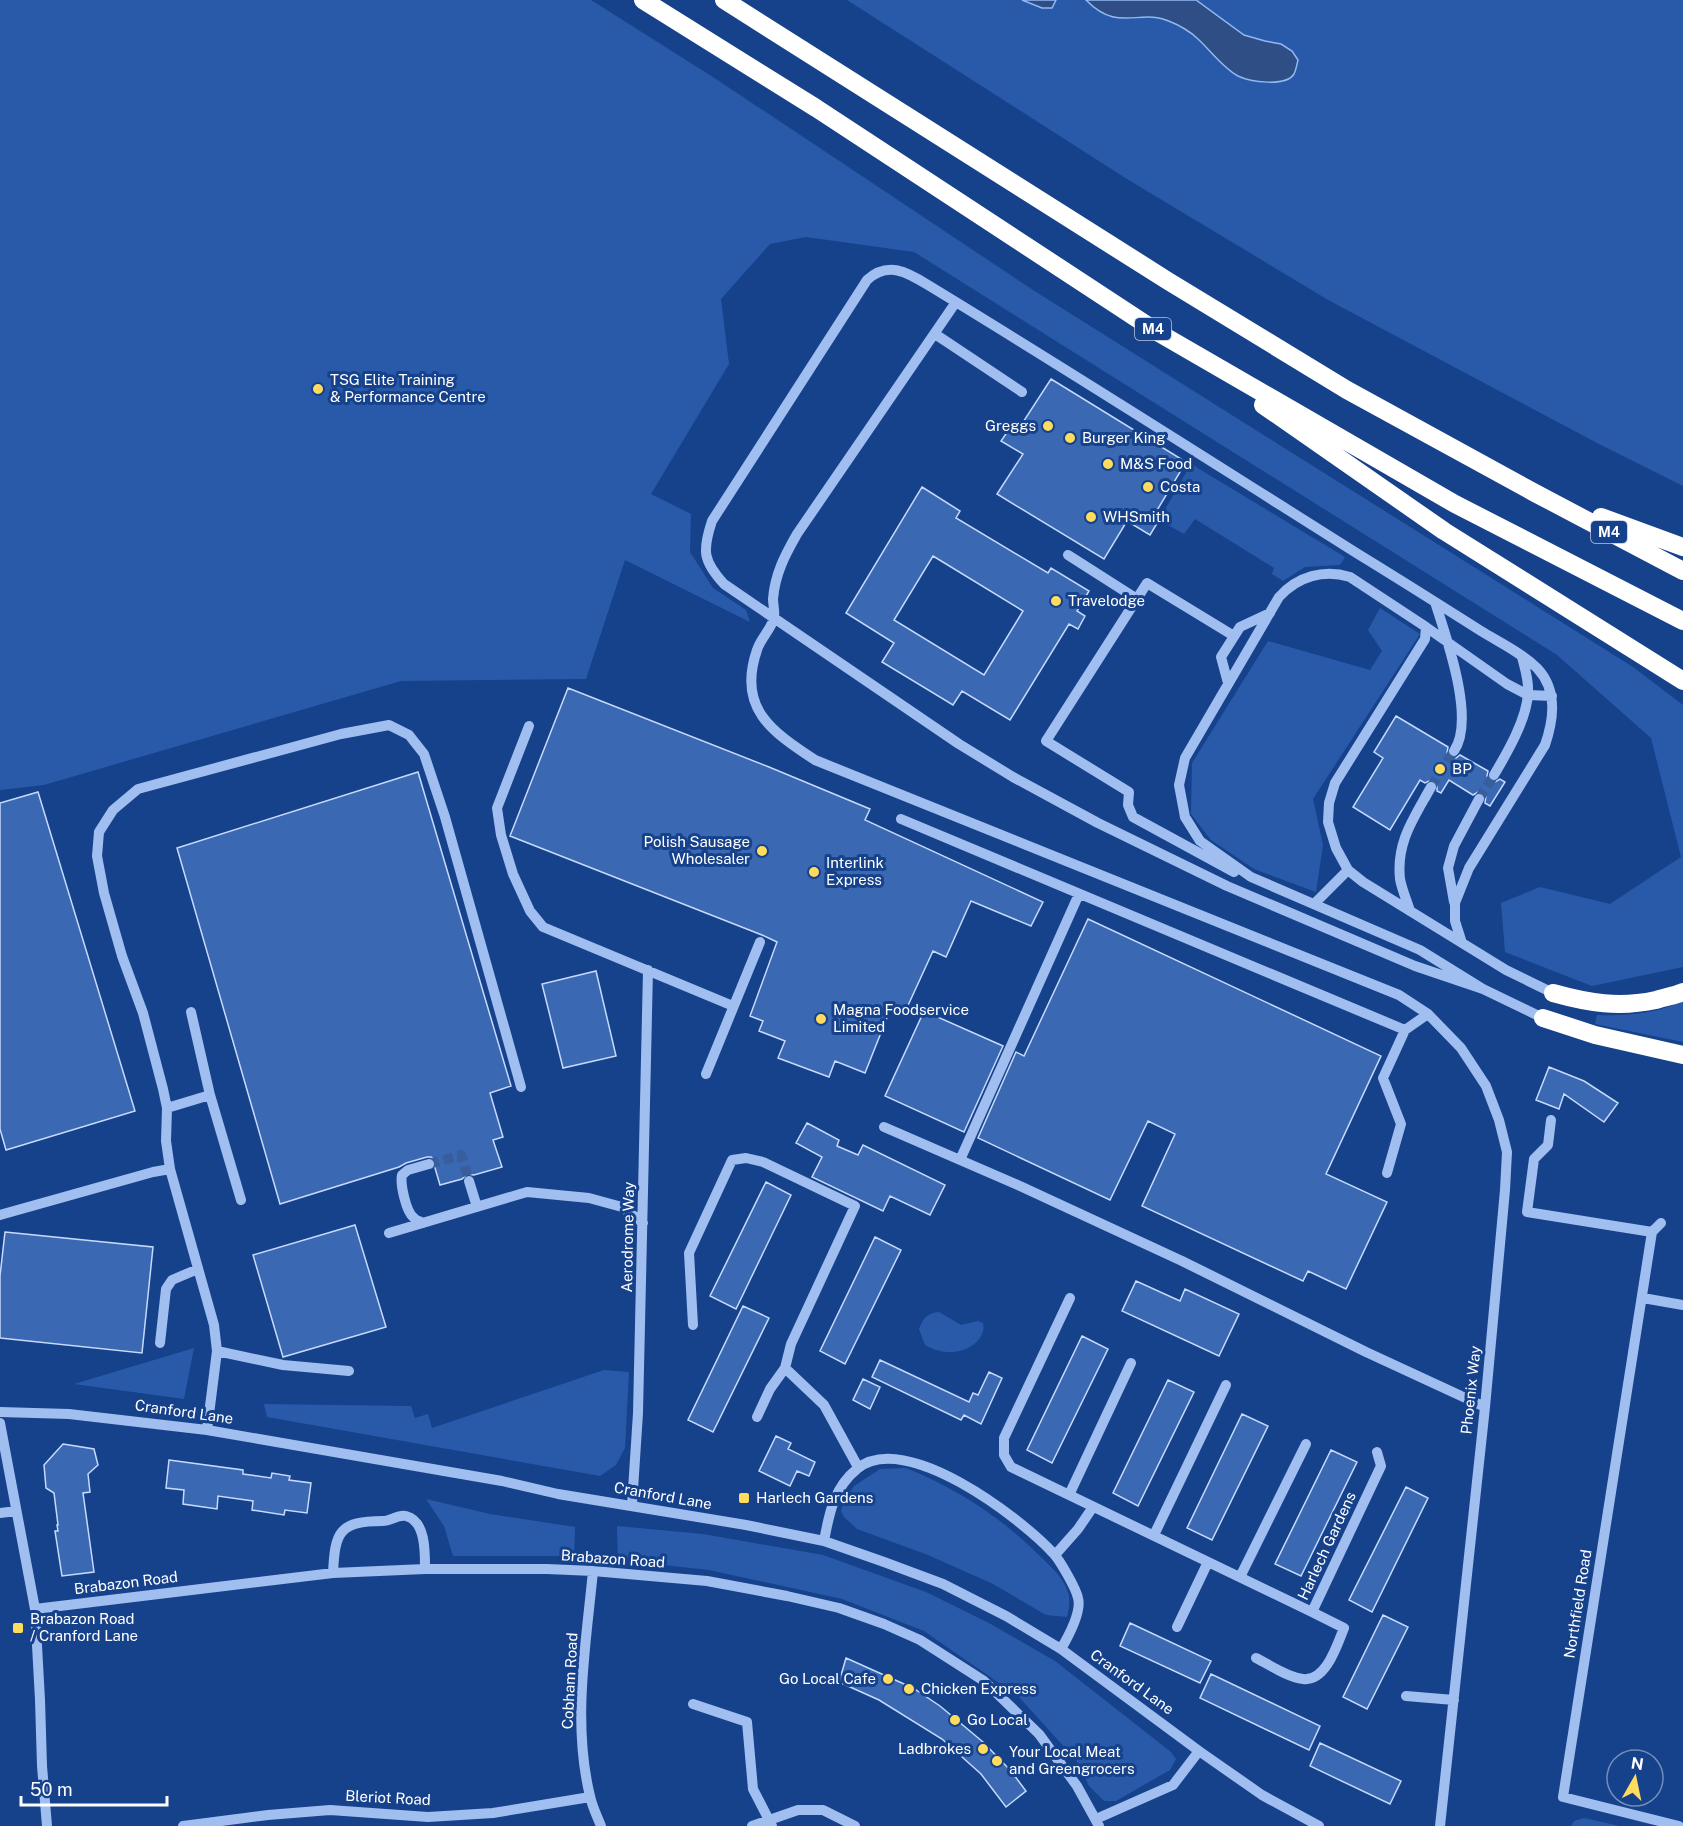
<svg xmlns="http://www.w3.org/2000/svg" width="1683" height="1826" viewBox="0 0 1683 1826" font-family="'Public Sans',sans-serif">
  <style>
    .green { fill: #295aaa }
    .water { fill: #2e4e85; stroke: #92b8f2; stroke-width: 1.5 }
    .building { fill: #3b68b2; stroke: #c6dafb; stroke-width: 1.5; fill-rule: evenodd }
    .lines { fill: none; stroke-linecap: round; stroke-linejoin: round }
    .minor-tunnel { stroke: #395e9c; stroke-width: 10; stroke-dasharray: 10 5; stroke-linecap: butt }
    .minor { stroke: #a0beef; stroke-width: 10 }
    .highway { stroke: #fff; stroke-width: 18 }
    .poi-dot { fill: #ffdc5e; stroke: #16418b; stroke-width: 2 }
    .labels { text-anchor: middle; stroke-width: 6; stroke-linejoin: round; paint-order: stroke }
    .shield { fill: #16418b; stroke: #b9c6dc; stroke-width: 1.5 }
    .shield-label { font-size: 14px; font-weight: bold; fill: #fff }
    .poi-label { font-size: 15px; fill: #fff; stroke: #16418b; text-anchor: start }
    .street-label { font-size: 15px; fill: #fff; stroke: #16418b }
  </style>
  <rect width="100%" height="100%" fill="#16418b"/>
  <path class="green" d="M0 0H591L716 79 1033 290 1633 667 1683 705V967L1592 986 1505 952 1501 903 1540 887 1610 904 1681 857 1651 738 1557 655 914 252 806 237 770 244 721 299 729 364 651 494 691 514 690 552 713 588 746 610 750 622 625 560 586 679 401 681 44 785 0 790Z
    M847 0H1683V486L1599 444 1330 301 1127 179Z
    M1191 464 1345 557 1340 565 1305 567 1283 581 1272 574 1274 568 1195 519 1184 534 1159 520Z
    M1380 608 1420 634 1313 799 1323 845 1316 892 1254 869 1211 840 1191 814 1192 763 1268 641 1370 670 1382 651 1368 630Z
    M1683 1001V1042L1595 1024 1597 1015C1628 1016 1654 1014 1683 1001Z
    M939 1312 961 1325 978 1321 983 1323C987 1341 964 1354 948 1352 940 1352 932 1349 925 1345L919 1329C923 1318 928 1313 939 1312Z
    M194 1348 184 1399 74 1384Z
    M604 1370 629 1372 625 1448 616 1465 600 1476 267 1417 264 1404 411 1406 415 1418 428 1414 432 1428Z
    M906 1468C958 1489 1002 1518 1041 1557 1050 1566 1063 1577 1067 1590 1071 1598 1069 1608 1067 1617L1046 1615 993 1584 928 1555 857 1529 844 1517 841 1511 844 1501 854 1486 880 1469Z
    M426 1499 490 1514 575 1527 574 1556H453L444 1526Z
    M617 1526 703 1534 823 1555 926 1592 989 1623 1055 1661 1171 1752 1176 1759 1170 1770 1116 1801H1104L1089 1786 1076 1760 1019 1697 924 1631 842 1599 709 1570 618 1560Z
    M1584 1818 1620 1826H1571L1574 1821Z"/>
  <path class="water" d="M1022 0H1056L1052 8H1042Z
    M1086 0H1196L1244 35 1265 41 1281 44 1292 51 1298 60C1297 64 1296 70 1294 74 1286 87 1250 82 1238 76 1223 68 1210 50 1198 39 1191 32 1179 25 1171 22 1139 7 1119 34 1086 0Z"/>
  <path class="building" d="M1051 379 1186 462 1153 517 1159 520 1150 535 1127 521 1104 559 997 494 1023 454 1001 441 1012 425 1018 430Z
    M922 487 960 511 956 518 1048 573 1051 568 1089 591 1077 611 1085 616 1078 629 1069 624 1010 720 962 691 953 705 882 662 894 643 846 613ZM933 556 1023 611 984 675 894 620Z
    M568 688 769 767 870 809 865 820 1043 902 1031 926 971 901 946 957 933 951 905 1012 892 1005 865 1073 835 1061 829 1077 778 1058 785 1041 759 1031 763 1021 750 1016 777 942 762 935 510 836Z
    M1396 716 1448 747 1447 753 1451 758H1456L1460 755 1488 771 1487 776 1490 781 1495 782 1500 779 1505 782 1490 806 1485 803 1486 796 1482 792H1478L1473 795 1449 780 1441 793 1437 791V783L1431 780 1425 783 1420 780 1390 830 1353 807 1383 758 1374 752Z
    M418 772 511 1086 490 1093 503 1137 493 1140 502 1167 474 1175 467 1174 462 1179 440 1185 435 1168 436 1161 431 1157H427L406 1163 399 1167 280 1204 177 848Z
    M38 792 135 1111 6 1150 0 1129V803Z
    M1088 919 1381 1056 1326 1174 1387 1202 1346 1289 1308 1271 1303 1281 1142 1206 1175 1134 1148 1121 1110 1200 978 1138 1016 1052 1024 1056Z
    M596 971 616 1056 563 1068 542 984Z
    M924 1011 1003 1046 964 1132 885 1096Z
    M1549 1067 1584 1081 1618 1103 1604 1122 1564 1094 1559 1109 1536 1100Z
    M807 1123 839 1140 837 1146 858 1155 863 1145 945 1185 930 1215 890 1196 883 1211 812 1177 822 1157 796 1143Z
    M766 1182 791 1195 736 1309 710 1296Z
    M355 1225 386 1327 283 1357 253 1255Z
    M5 1232 153 1247 142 1353 0 1338V1276Z
    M875 1237 901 1250 845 1364 820 1351Z
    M1136 1281 1180 1301 1185 1289 1239 1314 1219 1356 1122 1311Z
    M743 1306 769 1318 713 1432 688 1420Z
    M1082 1336 1108 1349 1052 1463 1027 1450Z
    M880 1360 969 1402 973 1393 978 1395 989 1372 1002 1378 981 1424 964 1415 961 1420 872 1377Z
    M863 1379 880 1387 870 1409 853 1400Z
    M1168 1380 1194 1392 1138 1506 1113 1493Z
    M1242 1414 1268 1426 1212 1540 1187 1528Z
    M776 1436 791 1443 788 1449 815 1462 809 1476 797 1471 790 1486 759 1471Z
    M63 1444 94 1449 98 1465 88 1474 90 1492 83 1493 94 1572 62 1576 55 1531H58L57 1525H58L54 1493 46 1488 44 1465Z
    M1331 1450 1357 1462 1301 1576 1275 1564Z
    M169 1460 243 1470V1474L271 1478 272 1473 290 1476 289 1480 311 1483 307 1513 285 1510 284 1515 252 1510 253 1501 218 1496 217 1509 183 1504 184 1490 166 1488Z
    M1406 1487 1428 1498 1372 1612 1349 1600Z
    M1383 1615 1408 1627 1367 1709 1343 1697Z
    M1130 1623 1211 1661 1200 1683 1120 1646Z
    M846 1658 913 1688 940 1706 983 1742 1011 1771 1026 1791 1006 1807 981 1774 942 1739 879 1700 839 1682Z
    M1211 1674 1320 1726 1309 1750 1200 1698Z
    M1320 1743 1401 1781 1390 1804 1310 1766Z"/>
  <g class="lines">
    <path class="minor-tunnel" d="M1431 787 1454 751
      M1479 799 1494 775
      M429 1164 461 1155 469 1181"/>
    <path class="minor" d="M956 302 797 534C785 555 775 574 773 599 773 605 775 611 774 617 773 627 760 639 757 650 737 708 771 731 815 760L1399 995 1428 1014 1461 1048 1486 1086 1499 1120 1507 1152 1505 1190 1485 1407 1440 1826
      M935 334 1022 392
      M1068 555 1137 599
      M1435 602C1446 637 1476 719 1454 751
      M1426 627 1507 684 1528 695 1552 696
      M1234 636 1147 583 1046 741 1129 792 1128 805 1133 817 1234 872
      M1228 683 1221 657 1240 627 1270 613
      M529 726 497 808 501 835 513 874 530 911 543 927 733 1006
      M1494 775C1507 753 1527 719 1528 693 1529 680 1525 669 1522 657
      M901 819 1405 1030 1428 1014
      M1454 902 1448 868 1454 846 1479 799
      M1314 904 1348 870
      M1410 911C1407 901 1402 890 1400 879 1396 842 1414 818 1431 787
      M1462 943 1455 921V903L1469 868 1545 745C1554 719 1558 690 1537 668 1522 653 1499 642 1481 631 1440 605 1399 579 1358 554 1215 464 1073 373 928 285 907 272 888 261 867 280L712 521C702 551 703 561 724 584L959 744 1013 777 1098 823 1227 886 1415 966 1483 989
      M1543 1018 1483 989 1420 950 1251 877 1200 841 1185 817 1179 785 1185 758 1279 597C1298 576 1324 569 1350 577L1426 627 1425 639 1335 783 1329 803 1328 822 1336 848 1348 870 1363 882 1506 970 1553 993
      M706 1074 760 942
      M210 1095 241 1200
      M167 1108 210 1095 191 1012
      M1551 1120 1548 1145 1534 1159 1527 1212 1652 1232
      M884 1127 1020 1186 1182 1261 1366 1352 1485 1407
      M960 1160 1079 894
      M1387 1173 1401 1124 1383 1078 1405 1030
      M469 1181 477 1207
      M0 1215 153 1172 170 1169
      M423 1223C420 1221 416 1221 414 1218 406 1212 400 1184 402 1175L408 1170 429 1164
      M1661 1223 1652 1232 1563 1797 1679 1826
      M389 1233 527 1192 589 1198 622 1207 643 1223
      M1070 1298 1004 1438V1455L1011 1467 1312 1612 1381 1466 1377 1452
      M1643 1298 1683 1305
      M693 1325 689 1253 732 1160 746 1158 763 1162 855 1206 791 1344 785 1368 824 1405 858 1467
      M160 1343 166 1289 172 1280 198 1269
      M217 1351 283 1365 349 1371
      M0 1412 69 1414 207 1430 502 1481 558 1494 746 1525 824 1541 884 1562 943 1584 1006 1616 1061 1649 1199 1751 1262 1795 1319 1826
      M757 1417 770 1389 785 1368
      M0 1423 35 1609 40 1700 42 1766 47 1826
      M207 1430 217 1351 214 1325 170 1169 166 1141 167 1108 163 1089 143 1013 122 956 104 893 97 856 99 832 113 810 138 789 341 734 389 725 409 735 424 754 445 817 521 1087
      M1069 1495 1131 1363
      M632 1505 638 1413 648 970
      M0 1513 16 1511
      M1154 1535 1226 1385
      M824 1541C829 1514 834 1487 857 1469 905 1429 1021 1518 1054 1554 1060 1561 1076 1588 1078 1598 1082 1612 1068 1637 1061 1649
      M1055 1555 1078 1529 1093 1507
      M593 1571C586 1645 572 1722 590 1796 592 1806 597 1816 601 1826
      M333 1573C335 1532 339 1521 383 1521 391 1521 398 1514 406 1516 426 1521 425 1553 425 1569
      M1240 1577 1306 1444
      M35 1609 333 1573 425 1569H547L593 1571 707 1581 787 1596 839 1608 884 1624 920 1640 984 1681 1039 1734 1077 1786 1099 1826
      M1177 1627 1208 1562
      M1256 1658C1270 1665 1287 1677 1303 1679 1326 1682 1337 1645 1344 1628L1312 1612
      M1406 1696 1454 1700
      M693 1704 747 1722 753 1789 772 1826
      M1096 1819 1173 1785 1199 1751
      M183 1826 268 1815 330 1810 428 1817 493 1813 590 1797
      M752 1826 798 1810H823L855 1826"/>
    <path class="highway" d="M643 0 816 108 1159 333 1455 504 1683 621
      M724 0 1168 281 1347 390 1535 493 1683 571
      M1263 405 1444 531 1683 681
      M1601 517 1683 547
      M1553 993C1589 1003 1619 1008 1656 1000 1665 997 1674 996 1683 992
      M1543 1018 1595 1035 1683 1055"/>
  </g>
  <g class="poi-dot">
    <circle cx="318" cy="389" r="6"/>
    <circle cx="1048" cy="426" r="6"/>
    <circle cx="1070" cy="438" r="6"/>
    <circle cx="1108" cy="464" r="6"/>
    <circle cx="1148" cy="487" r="6"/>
    <circle cx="1091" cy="517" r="6"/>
    <circle cx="1056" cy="601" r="6"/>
    <circle cx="1440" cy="769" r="6"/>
    <circle cx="762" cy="851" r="6"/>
    <circle cx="814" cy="872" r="6"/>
    <circle cx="821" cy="1019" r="6"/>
    <rect x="738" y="1492" width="12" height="12" rx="3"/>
    <rect x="12" y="1622" width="12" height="12" rx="3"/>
    <circle cx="888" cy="1679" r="6"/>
    <circle cx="909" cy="1689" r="6"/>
    <circle cx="955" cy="1720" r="6"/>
    <circle cx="983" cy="1749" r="6"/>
    <circle cx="997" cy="1761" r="6"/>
  </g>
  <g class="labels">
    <g class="shield">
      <rect x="1135" y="318" width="36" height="22" rx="4.5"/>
      <rect x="1591" y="521" width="36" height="22" rx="4.5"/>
    </g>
    <g class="shield-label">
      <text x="1153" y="334">M4</text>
      <text x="1609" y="537">M4</text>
    </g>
    <g class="poi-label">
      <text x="330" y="385">TSG Elite Training<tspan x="330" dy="17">&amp; Performance Centre</tspan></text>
      <text x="1036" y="431" text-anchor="end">Greggs</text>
      <text x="1082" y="443">Burger King</text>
      <text x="1120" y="469">M&amp;S Food</text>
      <text x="1160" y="492">Costa</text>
      <text x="1103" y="522">WHSmith</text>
      <text x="1068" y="606">Travelodge</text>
      <text x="1452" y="774">BP</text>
      <text x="750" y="847" text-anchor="end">Polish Sausage<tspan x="750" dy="17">Wholesaler</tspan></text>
      <text x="826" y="868">Interlink<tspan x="826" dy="17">Express</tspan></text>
      <text x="833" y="1015">Magna Foodservice<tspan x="833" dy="17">Limited</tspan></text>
      <text x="756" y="1503">Harlech Gardens</text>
      <text x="30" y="1624">Brabazon Road<tspan x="30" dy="17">/ Cranford Lane</tspan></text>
      <text x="876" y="1684" text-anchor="end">Go Local Cafe</text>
      <text x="921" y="1694">Chicken Express</text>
      <text x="967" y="1725">Go Local</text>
      <text x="971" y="1754" text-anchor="end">Ladbrokes</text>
      <text x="1009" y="1757">Your Local Meat<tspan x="1009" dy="17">and Greengrocers</tspan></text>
    </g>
    <g class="street-label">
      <text transform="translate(628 1237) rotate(-89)" y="5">Aerodrome Way</text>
      <text transform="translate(1471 1390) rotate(-84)" y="5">Phoenix Way</text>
      <text transform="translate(184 1412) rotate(8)" y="5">Cranford Lane</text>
      <text transform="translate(663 1496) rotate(10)" y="5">Cranford Lane</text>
      <text transform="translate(1327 1546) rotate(-65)" y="5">Harlech Gardens</text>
      <text transform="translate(613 1559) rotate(4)" y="5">Brabazon Road</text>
      <text transform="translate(126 1583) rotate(-7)" y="5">Brabazon Road</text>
      <text transform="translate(1578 1604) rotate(-81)" y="5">Northfield Road</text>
      <text transform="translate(570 1681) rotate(-87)" y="5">Cobham Road</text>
      <text transform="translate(1132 1682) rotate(36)" y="5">Cranford Lane</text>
      <text transform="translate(388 1798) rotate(3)" y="5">Bleriot Road</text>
    </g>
  </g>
  <g transform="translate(1635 1778) rotate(9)"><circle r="28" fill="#16418b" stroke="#738db9" stroke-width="1.5"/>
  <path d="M0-4.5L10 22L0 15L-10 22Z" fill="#ffdc5e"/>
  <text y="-9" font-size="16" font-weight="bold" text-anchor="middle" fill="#ffffff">N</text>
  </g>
  <path d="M21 1796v9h146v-9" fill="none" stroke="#ffffff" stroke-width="3"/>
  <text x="30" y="1796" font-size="18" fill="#ffffff" stroke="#16418b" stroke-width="4.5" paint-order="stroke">50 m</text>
</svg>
